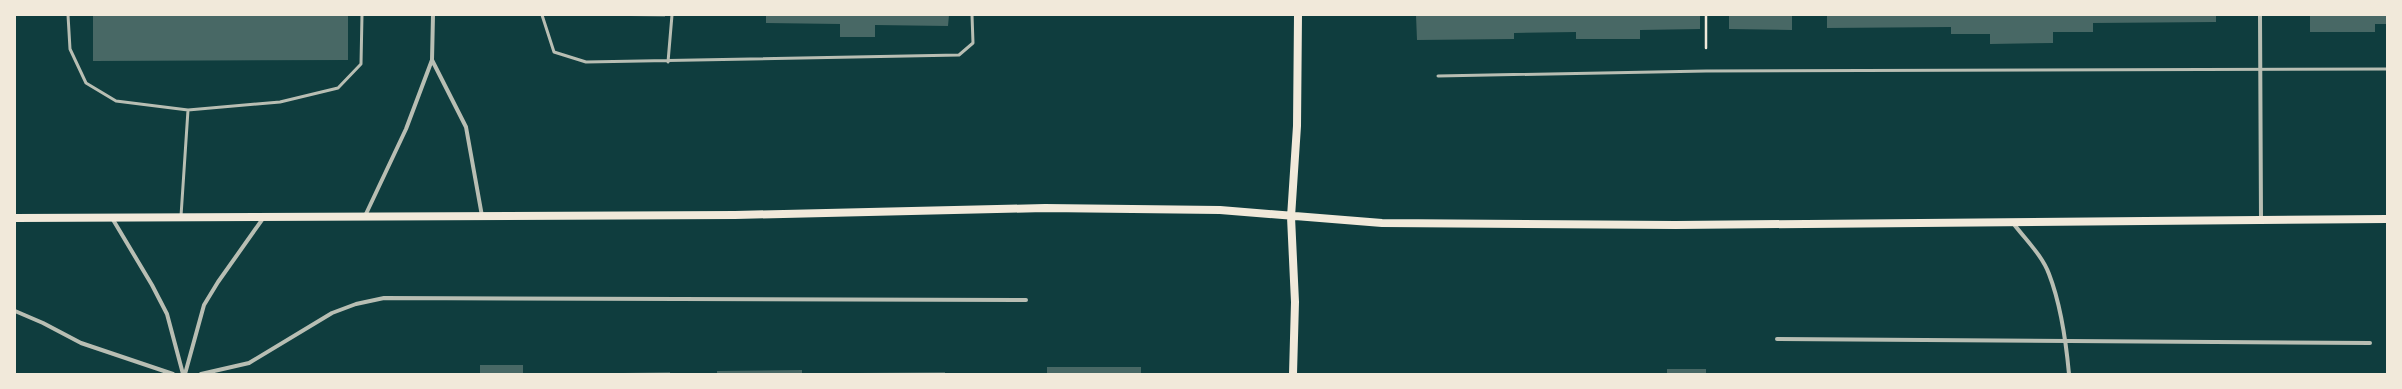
<svg xmlns="http://www.w3.org/2000/svg" width="2402" height="389" viewBox="0 0 2402 389" font-family="'PT Sans Narrow',sans-serif">
  <style>
    .building { fill: #486865 }
    .lines { fill: none; stroke-linecap: round; stroke-linejoin: round }
    .path { stroke: #f1e9da; stroke-width: 2.5 }
    .service { stroke: #b8beb3; stroke-width: 3 }
    .minor { stroke: #b8beb3; stroke-width: 4 }
    .secondary { stroke: #f1e9da; stroke-width: 8 }
  </style>
  <rect width="100%" height="100%" fill="#0f3d3e"/>
  <path class="building" d="M93 15H348V60L93 61Z
    M630 15H665V17L630 16Z
    M766 15H949L948 26 875 25V37H840V24L766 23Z
    M1416 15H1700V29L1640 30V39H1576V32L1514 33V39L1417 40Z
    M1729 15H1792V30L1729 29Z
    M1827 15H2216V22L2093 23V32H2053V43L1990 44V34H1951V27L1827 28Z
    M2310 15H2387V24H2375V32H2310Z
    M480 365H523V374H480Z
    M1047 367H1141V374H1047Z
    M1667 369H1706V374H1667Z
    M802 370V374H717V371Z
    M670 372V374H623V373Z
    M945 372V374H856V373Z"/>
  <g class="lines">
    <path class="path" d="M1706 48V15"/>
    <path class="service" d="M68 15 70 49 86 83 116 101 188 110
      M542 15 554 52 586 62 959 55 973 43 972 15
      M668 62 672 15
      M1438 76 1706 71 2387 69
      M181 216 188 110 280 102 338 88 361 64 362 15"/>
    <path class="minor" d="M2260 15 2261 220
      M432 60 466 127 482 216
      M365 216 406 129 432 60 433 15
      M112 218 152 285 167 314 183 374
      M2013 223C2025 239 2042 255 2049 274 2061 305 2066 341 2069 374
      M15 311 43 323 81 343 173 374
      M1777 339 2370 343
      M185 374 204 305 218 282 264 217
      M201 374 249 363 332 313 356 304 384 298 1026 300"/>
    <path class="secondary" d="M15 218 735 215 1045 208 1220 210 1382 223 1676 225 2387 219
      M1293 374 1295 302 1291 217 1297 126 1298 15"/>
  </g>
  <rect width="2402" height="389" fill="none" stroke="#f1e9da" stroke-width="32"/>
</svg>
